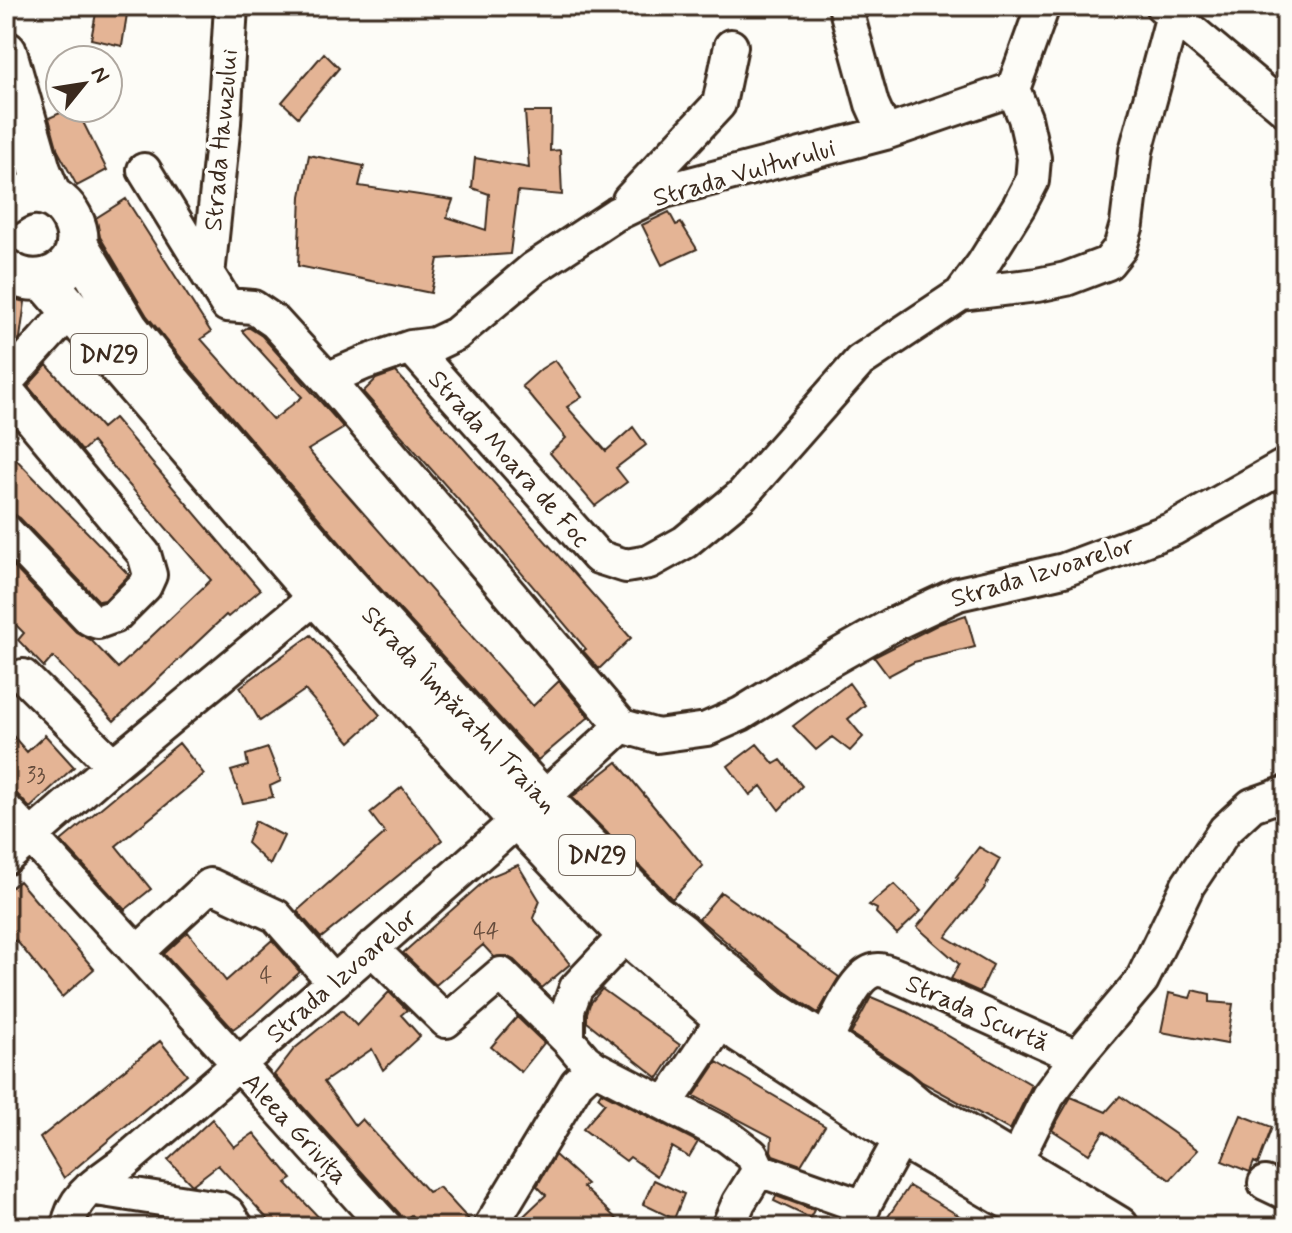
<svg xmlns="http://www.w3.org/2000/svg" width="1292" height="1233" viewBox="0 0 1292 1233" font-family="Mynerve,sans-serif">
  <style>
    .building { fill: #e4b495; stroke: #3b2a1e; stroke-width: 2 }
    .lines { fill: none; stroke-linecap: round; stroke-linejoin: round }
    .minor-casing { stroke: #3b2a1e; stroke-width: 38 }
    .major-casing { stroke: #3b2a1e; stroke-width: 46 }
    .minor { stroke: #fdfcf7; stroke-width: 32 }
    .major { stroke: #fdfcf7; stroke-width: 40 }
    .labels { text-anchor: middle; stroke-width: 7; stroke-linejoin: round; paint-order: stroke }
    .number-label { font-size: 22px; fill: #654c3c }
    .shield { fill: #fdfcf7; stroke: #75695f; stroke-width: 2 }
    .shield-label { font-size: 24px; font-weight: bold; fill: #3b2a1e }
    .street-label { font-size: 26px; fill: #3b2a1e; stroke: #fdfcf7 }
  </style>
  <rect width="100%" height="100%" fill="#fdfcf7"/>
  <filter id="ink" filterUnits="userSpaceOnUse"><feTurbulence type="fractalNoise" baseFrequency=".0125" numOctaves="2"/><feDisplacementMap in="SourceGraphic" scale="16" xChannelSelector="R" yChannelSelector="G"/><feConvolveMatrix kernelMatrix="1 2 1 2 8 2 1 2 1" color-interpolation-filters="sRGB"/></filter>
  <g filter="url(#ink)">
    <path class="building" d="M97 8 127 14 122 46 91 39Z
      M324 53 339 68 298 117 282 102Z
      M71 108H76L107 170 77 186 58 151 49 118Z
      M525 112H551L550 151 560 150 562 195 518 191 510 254 438 259 431 293 298 266 301 196 309 155 364 166 359 186 453 200 447 217 486 230 489 194 472 188 475 158 529 168Z
      M126 199 211 332 201 339 273 420 302 397 242 331 248 327 262 336 344 428 308 450 533 706 559 681 589 717 538 760 367 574 185 363 147 316 100 237 96 218Z
      M669 212 676 225 681 223 697 249 662 265 642 225Z
      M6 297 25 302 20 338 6 354Z
      M555 360 582 397 567 407 606 451 633 427 646 445 616 468 627 482 595 506 550 453 566 438 522 386 541 369Z
      M47 365 102 428 114 418 260 590 228 617 226 615 114 721 53 657 44 667 18 640 24 633 6 615V559L76 632 91 640 118 668 211 580 92 442 82 451 28 386Z
      M396 372 631 638 599 669 583 651 586 649 485 530 363 392 376 379Z
      M6 449 129 575 105 600 99 601 20 518 12 513H6Z
      M966 615 975 647 914 662 888 676 874 657 939 624Z
      M311 635 380 715 350 742 305 690 260 721 240 687Z
      M849 683 865 705 848 719 863 737 850 751 832 737 816 750 793 726Z
      M6 728 27 752 45 735 74 767 30 808 6 782Z
      M179 743 204 774 116 846 151 889 125 910 61 841Z
      M757 744 774 764 781 760 802 786 779 810 761 786 750 795 728 766Z
      M268 748 281 781 270 786 273 797 243 803 231 771 248 766 246 755Z
      M617 762 703 866 672 899 572 797Z
      M402 787 442 840 321 938 297 911 385 833 370 813Z
      M255 821 284 836 270 865 247 843Z
      M979 847 1000 859 984 889 946 937 993 965 980 992 951 979 959 964 917 927 958 878 956 877Z
      M518 865 540 901 533 918 570 964 542 988 514 960 506 956 494 957 483 945 436 985 403 953 489 877Z
      M19 881 94 969 62 997 16 940 6 948V892Z
      M894 884 921 911 897 934 876 913 877 909 869 905Z
      M721 892 839 977 818 1013 785 991 699 919Z
      M188 932 226 981 272 940 300 972 254 1014 233 1029 164 954Z
      M602 989 680 1045 658 1078 587 1022V1013L590 1004Z
      M1193 990 1210 994V1002L1233 1004 1227 1044 1161 1032 1169 993 1190 998Z
      M389 992 407 1010 401 1015 420 1036 383 1070 372 1049 324 1082 355 1126 362 1119 428 1192 439 1187 472 1223 471 1227H422L411 1215 403 1220 400 1214 274 1075 294 1049 342 1010 357 1026Z
      M871 997 907 1012 1032 1085 1010 1130 922 1082 910 1072 851 1034Z
      M517 1017 544 1043 521 1072 491 1047Z
      M160 1041 187 1074 64 1178 40 1138Z
      M717 1062 825 1126 801 1165 773 1155 771 1151 772 1137 694 1096Z
      M601 1092 698 1142 689 1157 672 1147 657 1176 630 1157 626 1161 583 1129 605 1103 598 1097Z
      M1120 1096 1198 1150 1170 1180 1104 1131 1089 1154 1052 1130 1071 1097 1106 1112Z
      M1241 1115 1272 1127 1258 1164 1254 1162 1250 1172 1222 1161Z
      M212 1119 234 1147 254 1133 292 1179 286 1183 328 1227H275L218 1165 192 1185 168 1160Z
      M555 1155 587 1184 583 1187 625 1227H512L546 1195 537 1186Z
      M654 1180 684 1194 674 1219 643 1204Z
      M909 1186 978 1227H881Z
      M776 1196 814 1210 810 1218 774 1201Z"/>
    <g class="lines">
      <defs>
        <path id="minor" d="M845 6 872 104 885 133
          M1162 6 1286 110
          M144 170 227 305 253 307 275 322 327 379 622 726
          M629 200 719 104 731 46
          M208 275 224 123 231 6
          M961 294 1037 285 1066 279 1108 263 1120 248 1127 224 1136 151 1173 15
          M411 347 598 557 626 566 649 562 685 542 742 495 860 361 961 294 983 264 1019 206 1032 181 1034 158 1025 118 1013 89 1043 6
          M327 379 364 363 411 347 435 344 456 334 534 268 616 214 664 191 885 133 1013 89
          M6 382 70 311
          M6 389 144 554 150 575 145 586 115 616 98 622 90 619 6 531
          M23 676 113 765
          M6 810C135 947 259 1088 386 1227
          M6 858 113 765 317 596
          M371 948 446 1021 501 974 568 1040
          M138 952 210 885 276 916 334 982
          M824 1045C834 1026 853 977 873 971 881 968 890 973 898 976L1077 1057
          M594 1067 727 1136 752 1155 759 1170 739 1202 728 1227
          M666 1104 724 1017
          M1014 1165 1048 1096 1077 1057 1142 980 1188 885 1225 830 1252 805 1286 793
          M759 1170 864 1207
          M1265 1183 1286 1193
          M90 1188 219 1208 228 1213 237 1227
          M68 1227C73 1195 98 1182 122 1164 291 1020 459 875 622 726L657 736 707 729 741 714 807 673 892 625 958 594 1064 570 1173 529 1286 465
          M490 1227 577 1083 594 1067 585 1060 568 1040V1010L576 988 627 934
          M852 1227 914 1115"/>
        <path id="major" d="M6 52 40 170 51 197
          M6 205C63 161 110 258 48 278 33 282 18 279 6 270
          M77 244 128 329 167 378 348 587 542 799 653 913 680 933 700 952 771 1010 897 1091 917 1108 951 1126 1118 1227
          M44 279 317 596 519 820 627 934 742 1033 903 1137 1058 1227"/>
      </defs>
      <use href="#minor" class="minor-casing"/>
      <use href="#major" class="major-casing"/>
      <use href="#minor" class="minor"/>
      <use href="#major" class="major"/>
    </g>
  </g>
  <g class="labels">
    <g class="number-label">
      <text x="36" y="782">33</text>
      <text x="486" y="938">44</text>
      <text x="266" y="982">4</text>
    </g>
    <g class="shield">
      <rect x="71" y="334" width="76" height="40" rx="6"/>
      <rect x="559" y="835" width="76" height="40" rx="6"/>
    </g>
    <g class="shield-label">
      <text x="109" y="362">DN29</text>
      <text x="597" y="863">DN29</text>
    </g>
    <g class="street-label">
      <text transform="translate(220 140) rotate(-85)" y="9">Strada Havuzului</text>
      <text transform="translate(744 172) rotate(-16)" y="9">Strada Vulturului</text>
      <text transform="translate(510 458) rotate(48)" y="9">Strada Moara de Foc</text>
      <text transform="translate(1042 571) rotate(-17)" y="9">Strada Izvoarelor</text>
      <text transform="translate(460 709) rotate(47)" y="9">Strada Împăratul Traian</text>
      <text transform="translate(341 975) rotate(-41)" y="9">Strada Izvoarelor</text>
      <text transform="translate(978 1012) rotate(24)" y="9">Strada Scurtă</text>
      <text transform="translate(296 1128) rotate(47)" y="9">Aleea Grivița</text>
    </g>
  </g>
  <rect width="1292" height="1233" fill="none" stroke="#fdfcf7" stroke-width="32"/>
  <rect x="16" y="16" width="1260" height="1201" fill="none" stroke="#3b2a1e" stroke-width="3" filter="url(#ink)"/>
  <g transform="translate(84 84) rotate(60)"><circle r="38" fill="#fdfcf7" stroke="#afa8a0" stroke-width="2"/>
  <path d="M0-6L14 30L0 20L-14 30Z" fill="#3b2a1e"/>
  <text y="-12" font-size="22" font-weight="bold" text-anchor="middle" fill="#3b2a1e">N</text>
  </g>
</svg>
